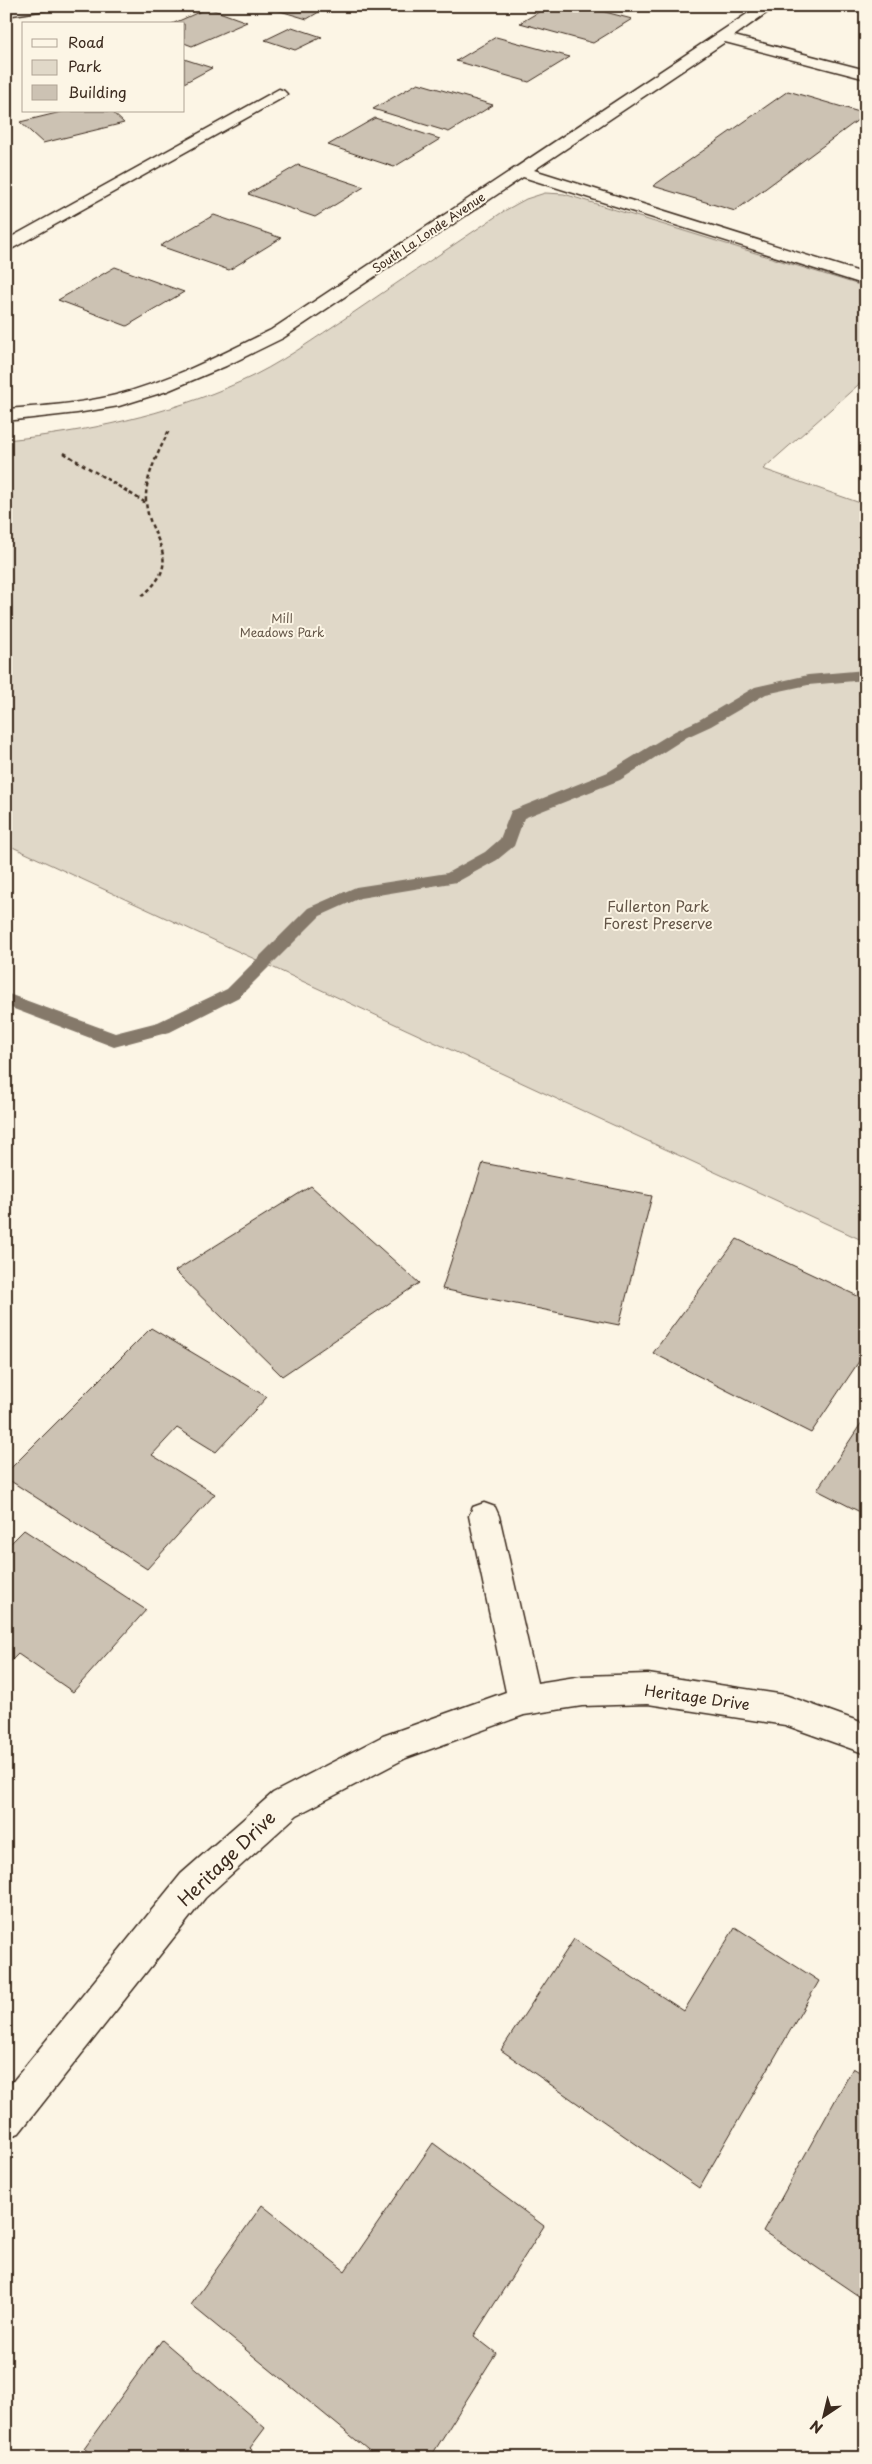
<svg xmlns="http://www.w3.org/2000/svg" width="872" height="2464" viewBox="0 0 872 2464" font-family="'Playpen Sans',sans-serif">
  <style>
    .green { fill: #e0d8c8; stroke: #8e8173 }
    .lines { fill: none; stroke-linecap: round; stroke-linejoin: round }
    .stream { fill: #85796b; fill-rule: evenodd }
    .building { fill: #ccc2b3; stroke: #3b2a1e }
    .minor-casing { stroke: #3b2a1e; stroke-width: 3 }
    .path { stroke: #3b2a1e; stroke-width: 2.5; stroke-dasharray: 4 3; stroke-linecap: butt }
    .minor { fill: #fcf5e5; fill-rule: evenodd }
    .labels { text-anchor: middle; stroke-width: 4; stroke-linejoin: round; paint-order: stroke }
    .far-street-label { font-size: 12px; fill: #3b2a1e; stroke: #fcf5e5 }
    .far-park-label { font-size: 12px; fill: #645648; stroke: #fcf5e5 }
    .park-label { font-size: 15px; fill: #645648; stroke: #fcf5e5 }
    .street-label { font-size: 15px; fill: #3b2a1e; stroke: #fcf5e5 }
    .near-street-label { font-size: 18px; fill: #3b2a1e; stroke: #fcf5e5 }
  </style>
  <rect width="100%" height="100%" fill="#fcf5e5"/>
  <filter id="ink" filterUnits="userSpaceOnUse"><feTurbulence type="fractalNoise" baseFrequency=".02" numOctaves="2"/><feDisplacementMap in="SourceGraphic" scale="10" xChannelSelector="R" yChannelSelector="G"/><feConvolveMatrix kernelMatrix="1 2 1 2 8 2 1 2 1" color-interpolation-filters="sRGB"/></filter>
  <g filter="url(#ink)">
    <path class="green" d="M545 193 564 194 866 287V378L763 469 866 505V1242L6 844V440C87 432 166 415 240 382 279 365 315 338 350 315 401 280 452 246 504 211L526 199Z"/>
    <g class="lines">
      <path class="stream" d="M866 670V680L808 685 766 694 711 726 687 737 620 780 524 818 514 846 497 860 457 882 360 898 320 916 239 997 170 1032 114 1047 6 1006V993L115 1033 158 1022 227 989 308 908 356 887 447 873 485 852 500 839 511 811 608 772 675 731 699 720 755 687 808 675Z"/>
    </g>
    <path class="building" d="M273 6H329L307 19 270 8Z
      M549 6H582L632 19 593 43 520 23Z
      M208 8 247 22 192 46 184 43V24H172Z
      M292 27 322 37 295 50 265 40Z
      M496 37 570 57 529 82 456 61Z
      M184 59 212 68 184 83Z
      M418 83 493 105 449 132 373 109Z
      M788 91 866 114 735 211 653 186Z
      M65 111H111L124 123 43 143 20 122Z
      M375 118 440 139 394 167 328 145Z
      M298 165 364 187 315 217 248 194Z
      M214 215 281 238 229 270 160 246Z
      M115 267 184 292 127 326 58 300Z
      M483 1163 652 1196 619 1325 442 1289Z
      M311 1186 419 1283 282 1376 175 1271Z
      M737 1239 866 1300V1351L811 1433 653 1353Z
      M151 1328 267 1397 216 1452 177 1428 152 1455 215 1494 147 1569 6 1478V1473Z
      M866 1416V1515L817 1490Z
      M24 1530 146 1610 73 1692 18 1654 6 1666V1548Z
      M735 1927 819 1981 699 2188 501 2050 574 1939 684 2011Z
      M853 2068 866 2076V2301L763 2231Z
      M433 2143 544 2226 474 2336 496 2353 430 2458H378L191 2305 262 2205 345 2271Z
      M162 2340 265 2428 250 2448 261 2458H95L84 2448Z"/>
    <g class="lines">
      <defs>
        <path id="minor" d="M16 6H53L46 10 6 16V8Z
          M759 6H776L734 36 866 70V79L725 42 534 170 866 274V285L523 177 283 338 226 366 167 391 119 406 77 413 6 421V409C43 406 80 404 116 395 170 381 221 355 271 330Z
          M279 89 284 91 287 94 284 97 6 252V240Z
          M484 1503 495 1507 499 1516 537 1683 582 1676 648 1674 785 1695 866 1724V1754L785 1725 648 1704 582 1706 524 1715 406 1758 297 1815 205 1898 19 2133 6 2138V2090L181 1874 273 1793 383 1736 506 1692 469 1516 473 1507Z"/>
      </defs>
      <use href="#minor" class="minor-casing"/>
      <path class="path" d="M64 453 146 503
        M142 596C189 557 144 538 146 495 147 472 160 450 169 430"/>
      <use href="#minor" class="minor"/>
    </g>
  </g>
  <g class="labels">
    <g class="far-street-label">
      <text transform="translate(429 233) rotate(-34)" y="4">South La Londe Avenue</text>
    </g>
    <g class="far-park-label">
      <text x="282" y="623">Mill<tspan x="282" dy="14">Meadows Park</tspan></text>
    </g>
    <g class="park-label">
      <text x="658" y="912">Fullerton Park<tspan x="658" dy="17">Forest Preserve</tspan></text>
    </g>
    <g class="street-label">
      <text transform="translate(697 1698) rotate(8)" y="5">Heritage Drive</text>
    </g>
    <g class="near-street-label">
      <text transform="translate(227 1859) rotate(-44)" y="6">Heritage Drive</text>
    </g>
  </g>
  <rect width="872" height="2464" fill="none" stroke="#fcf5e5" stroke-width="25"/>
  <rect x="12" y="12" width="847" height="2439" fill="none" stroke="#3b2a1e" stroke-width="2" filter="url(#ink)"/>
  <rect x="22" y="22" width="162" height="90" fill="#fcf5e5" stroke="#afa495"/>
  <rect x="32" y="39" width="25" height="8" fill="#fcf5e5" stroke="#afa495"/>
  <text x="68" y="48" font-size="15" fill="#3b2a1e">Road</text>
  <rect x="32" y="60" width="25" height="15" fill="#e0d8c8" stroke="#afa495"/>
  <text x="68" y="72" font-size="15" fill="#3b2a1e">Park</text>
  <rect x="32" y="85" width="25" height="15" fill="#ccc2b3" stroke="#afa495"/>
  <text x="68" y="98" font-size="15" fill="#3b2a1e">Building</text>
  <g transform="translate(824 2416) rotate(215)" stroke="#fcf5e5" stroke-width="4" paint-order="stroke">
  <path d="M0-4L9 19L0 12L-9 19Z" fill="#3b2a1e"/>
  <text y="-8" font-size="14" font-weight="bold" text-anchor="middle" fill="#3b2a1e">N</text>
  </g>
</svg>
